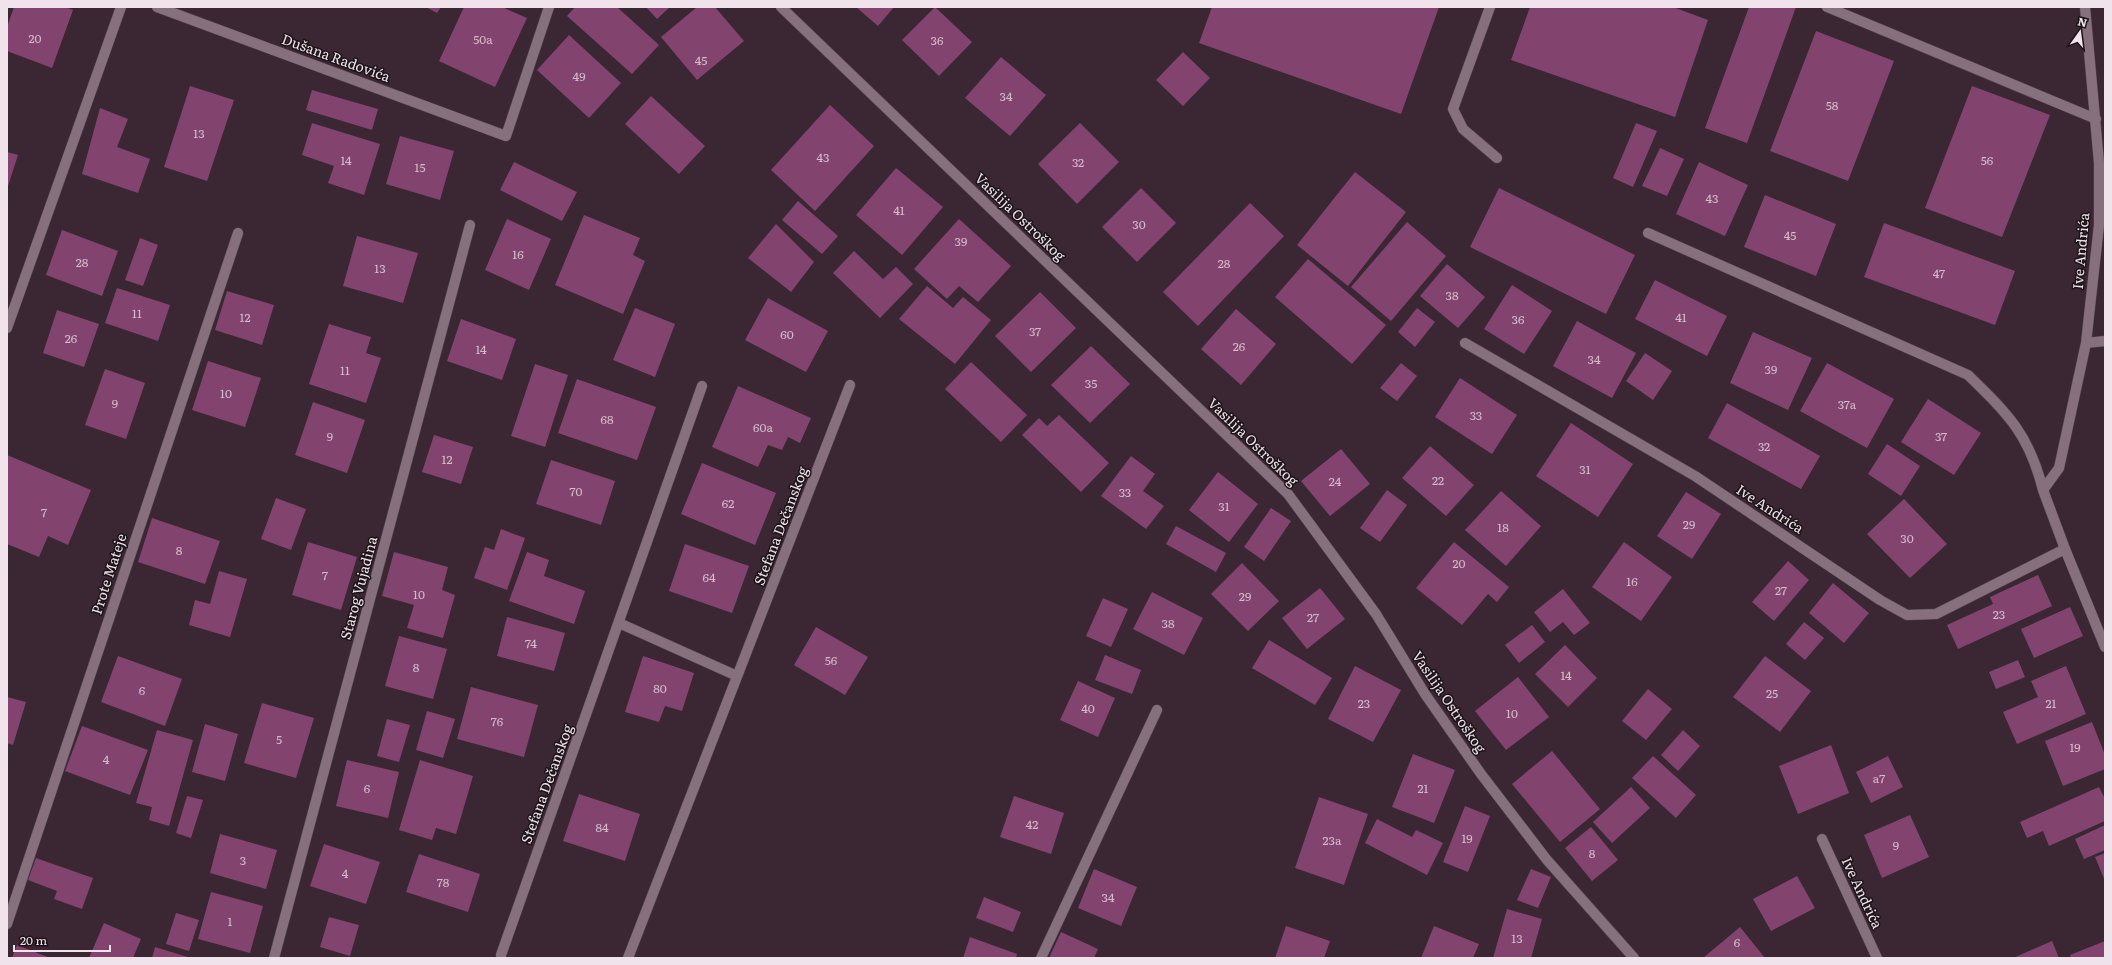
<svg xmlns="http://www.w3.org/2000/svg" width="2112" height="965" viewBox="0 0 2112 965" font-family="Literata,serif">
  <style>
    .building { fill: #82446e }
    .lines { fill: none; stroke-linecap: round; stroke-linejoin: round }
    .minor-casing { stroke: #574651; stroke-width: 11 }
    .minor { stroke: #87707e; stroke-width: 10 }
    .labels { text-anchor: middle; stroke-width: 3; stroke-linejoin: round; paint-order: stroke }
    .number-label { font-size: 12px; fill: #d4bbcc }
    .street-label { font-size: 14px; fill: #f0e3eb; stroke: #1c1318 }
  </style>
  <rect width="100%" height="100%" fill="#3a2733"/>
  <path class="building" d="M14 7H65L73 10 52 68 7 51V27Z
    M426 7H441L437 13Z
    M464 7H502L527 18 495 87 439 61Z
    M575 7H617L659 45 632 74 567 16Z
    M646 7H670L657 19Z
    M697 7H715L744 41 697 80 661 37Z
    M856 7H894L878 26Z
    M935 7 972 42 939 76 902 40Z
    M1212 7H1439L1401 114 1199 43Z
    M1530 7H1673L1708 20 1675 117 1511 60Z
    M1749 7H1796L1747 143 1705 128Z
    M1816 31 1894 61 1848 181 1770 151Z
    M569 35 621 83 589 118 537 70Z
    M1183 52 1210 78 1183 106 1156 80Z
    M1001 57 1046 95 1010 136 965 98Z
    M190 86 234 100 207 181 164 167Z
    M1972 86 2050 115 2002 237 1925 208Z
    M312 90 378 109 372 130 306 110Z
    M651 96 705 146 679 174 625 124Z
    M830 105 874 146 815 211 771 170Z
    M100 108 128 119 117 147 150 159 138 193 82 174Z
    M312 123 380 144 364 195 328 183 334 166 302 155Z
    M1080 123 1119 162 1077 204 1038 164Z
    M1636 123 1657 131 1633 187 1613 178Z
    M400 136 454 151 440 200 386 184Z
    M1660 148 1684 159 1667 196 1642 186Z
    M7 152 18 155 7 189Z
    M514 162 577 192 562 221 500 190Z
    M1699 162 1748 185 1725 236 1676 214Z
    M896 168 943 207 902 255 856 215Z
    M1355 172 1406 212 1348 286 1297 245Z
    M1141 188 1176 223 1137 262 1102 227Z
    M1499 188 1635 255 1606 314 1470 247Z
    M1765 195 1836 224 1816 276 1744 247Z
    M798 201 838 236 822 254 782 220Z
    M1250 203 1284 236 1198 326 1163 292Z
    M584 215 640 238 633 255 645 261 623 314 555 285Z
    M507 219 551 239 529 290 485 270Z
    M959 219 1011 266 978 302 959 286 947 299 914 269Z
    M1407 222 1446 256 1391 321 1351 287Z
    M1884 223 2015 271 1995 325 1864 277Z
    M776 224 814 262 791 292 748 258Z
    M62 230 118 251 102 296 46 275Z
    M357 236 418 253 403 303 343 286Z
    M140 238 158 245 143 286 125 280Z
    M854 251 883 279 896 267 913 284 880 318 833 273Z
    M1308 259 1386 325 1352 364 1275 297Z
    M1447 264 1485 297 1458 328 1420 296Z
    M1655 280 1727 316 1707 356 1635 319Z
    M1512 285 1552 311 1524 354 1484 329Z
    M927 286 953 308 963 297 991 320 955 364 899 319Z
    M117 288 170 305 158 341 105 323Z
    M227 291 274 305 262 345 215 330Z
    M1040 292 1076 328 1031 372 995 336Z
    M768 298 828 331 806 372 745 340Z
    M635 308 675 324 655 377 613 360Z
    M1417 308 1435 322 1415 347 1398 332Z
    M1236 309 1276 344 1241 385 1201 349Z
    M57 310 99 324 84 367 43 353Z
    M461 319 516 339 502 380 447 361Z
    M1577 321 1636 353 1612 398 1553 366Z
    M329 324 371 337 366 353 381 358 366 403 309 384Z
    M1753 332 1812 358 1788 410 1730 383Z
    M1091 346 1130 384 1090 423 1051 385Z
    M1645 353 1672 371 1653 400 1626 381Z
    M208 361 261 378 245 427 192 410Z
    M971 362 1027 415 1001 442 945 389Z
    M1401 363 1417 376 1397 401 1380 388Z
    M1827 363 1894 399 1867 448 1800 411Z
    M535 364 568 375 545 447 511 436Z
    M105 369 145 383 126 439 85 425Z
    M1460 378 1517 415 1492 454 1435 417Z
    M577 379 656 407 637 460 558 433Z
    M738 386 811 418 800 443 788 437 782 450 768 445 758 467 712 447Z
    M1928 399 1981 433 1954 475 1901 442Z
    M313 402 365 420 347 473 295 455Z
    M1727 403 1820 456 1801 489 1708 438Z
    M1059 415 1109 463 1081 492 1022 435 1039 418 1047 426Z
    M1571 423 1633 464 1598 517 1536 476Z
    M434 435 473 447 461 484 422 472Z
    M1887 444 1920 466 1901 496 1868 474Z
    M1430 446 1474 485 1446 516 1402 478Z
    M1341 449 1370 484 1330 516 1301 481Z
    M7 455 91 490 68 545 48 536 39 557 7 544Z
    M1131 456 1155 474 1143 491 1164 506 1146 529 1101 496Z
    M551 460 615 481 601 525 536 504Z
    M702 463 776 493 755 545 681 514Z
    M1218 472 1258 504 1229 542 1189 510Z
    M1387 490 1407 505 1380 542 1360 528Z
    M1501 491 1541 526 1506 566 1465 530Z
    M1686 492 1721 514 1692 559 1657 536Z
    M276 498 306 509 291 550 261 539Z
    M1904 499 1947 544 1910 578 1867 534Z
    M1271 508 1291 521 1264 561 1244 547Z
    M152 518 220 541 205 584 138 562Z
    M1176 526 1226 553 1216 572 1166 544Z
    M501 529 525 538 507 590 474 578 485 547 494 550Z
    M308 542 357 557 341 610 292 595Z
    M1454 542 1509 587 1497 602 1488 594 1462 625 1416 588Z
    M1624 542 1672 577 1641 621 1592 587Z
    M685 544 749 566 732 613 669 591Z
    M394 552 448 567 442 590 455 595 443 638 407 628 414 605 382 596Z
    M527 552 549 560 544 576 585 591 574 624 509 601Z
    M1788 561 1809 580 1774 621 1752 602Z
    M1242 563 1279 601 1248 631 1211 594Z
    M219 571 247 579 230 637 189 625 195 600 210 604Z
    M2038 575 2052 606 1958 649 1947 625 1993 604 1990 597Z
    M1833 583 1869 613 1844 643 1809 613Z
    M1320 588 1345 619 1307 649 1282 618Z
    M1563 589 1590 623 1574 635 1563 622 1550 632 1534 612Z
    M1152 592 1203 618 1184 655 1133 629Z
    M1103 598 1128 609 1111 647 1086 636Z
    M2070 607 2083 636 2034 658 2021 629Z
    M507 617 565 633 554 671 497 656Z
    M1804 622 1824 638 1805 660 1786 644Z
    M1532 625 1545 642 1519 663 1505 645Z
    M816 627 868 657 845 695 794 665Z
    M399 636 447 649 433 699 385 686Z
    M1269 640 1332 678 1315 705 1252 668Z
    M1565 645 1597 678 1568 707 1535 674Z
    M1105 655 1141 670 1132 694 1095 680Z
    M118 656 182 679 165 726 101 702Z
    M643 656 694 673 682 711 665 706 659 722 625 712Z
    M1765 656 1811 691 1780 732 1733 697Z
    M2018 660 2025 677 1996 689 1989 672Z
    M1355 666 1401 690 1373 742 1328 719Z
    M2066 666 2086 714 2017 744 2003 712 2038 697 2031 681Z
    M1518 677 1549 717 1506 750 1475 711Z
    M1078 681 1115 698 1098 737 1060 720Z
    M471 687 538 705 524 757 457 739Z
    M1648 689 1672 709 1646 740 1622 721Z
    M7 697 26 702 13 745 7 743Z
    M262 703 314 718 296 778 244 763Z
    M427 711 455 719 443 758 416 750Z
    M387 719 410 725 399 762 377 756Z
    M2092 722 2105 755V769L2063 786 2045 741Z
    M205 724 238 734 225 781 192 772Z
    M82 726 148 750 130 795 65 771Z
    M157 730 193 740 169 826 149 820 152 807 136 803Z
    M1683 730 1700 746 1678 771 1661 755Z
    M1831 745 1849 793 1798 814 1779 766Z
    M1552 751 1600 809 1560 842 1512 784Z
    M1413 754 1455 770 1434 823 1392 807Z
    M1653 756 1696 795 1676 818 1632 778Z
    M1888 756 1903 787 1871 803 1856 772Z
    M347 760 399 772 388 818 336 806Z
    M420 760 473 776 456 834 436 828 432 840 399 830Z
    M1631 787 1650 808 1612 843 1593 822Z
    M2099 787 2105 799V821L2049 846 2043 831 2027 838 2020 822Z
    M579 794 640 814 625 861 563 841Z
    M187 796 203 800 191 838 176 833Z
    M1014 796 1064 813 1051 854 1000 837Z
    M1319 797 1368 814 1344 885 1295 868Z
    M1465 806 1490 816 1468 872 1443 862Z
    M1910 815 1929 857 1882 878 1864 835Z
    M1377 819 1412 837 1416 830 1443 843 1427 875 1365 843Z
    M2105 825V850L2084 859 2075 839Z
    M1591 827 1618 860 1592 881 1565 848Z
    M220 834 277 850 266 889 210 873Z
    M324 844 380 862 366 904 310 886Z
    M2105 853V881L2095 857Z
    M419 854 480 874 468 912 406 892Z
    M36 858 93 878 82 909 54 899 57 891 28 880Z
    M1094 869 1137 887 1121 926 1078 908Z
    M1531 869 1551 877 1538 908 1517 900Z
    M1797 876 1815 908 1771 931 1753 899Z
    M211 892 263 906 250 953 198 939Z
    M984 897 1021 912 1013 932 976 918Z
    M1507 909 1542 919 1531 958H1493Z
    M176 913 199 920 189 951 166 944Z
    M329 917 359 925 350 956 320 947Z
    M104 923 141 939 133 958H89Z
    M1286 926 1330 941 1324 958H1275Z
    M1434 926 1479 944 1473 958H1421Z
    M1740 927 1765 958H1703Z
    M1061 932 1098 949 1094 958H1049Z
    M970 937 1017 954 1016 958H963Z
    M2052 941 2059 958H2013Z
    M2105 941V958H2071L2070 955Z
    M17 945 50 958H12Z
    M155 947 191 958H152Z"/>
  <g class="lines">
    <defs>
      <path id="minor" d="M157 7 506 136 549 7
        M781 7 1288 494 1376 614 1425 694 1481 774 1547 860 1634 958
        M1490 7 1453 109 1463 129 1497 158
        M1827 7 2096 119
        M2085 7 2099 163V225L2086 343 2059 468 2043 490 2065 549 2105 647
        M1648 233 1968 375C2008 414 2029 434 2043 490
        M7 328 121 7
        M1465 343 1695 476 1880 600 1907 615 1936 614 2065 549
        M2086 343 2105 341
        M619 623 737 676
        M1822 839 1877 958
        M7 924 238 233
        M501 955 702 386
        M274 958 470 225
        M628 958 850 385
        M1041 958 1157 710"/>
    </defs>
    <use href="#minor" class="minor-casing"/>
    <use href="#minor" class="minor"/>
  </g>
  <g class="labels">
    <g class="number-label">
      <text x="35" y="43">20</text>
      <text x="483" y="44">50a</text>
      <text x="937" y="45">36</text>
      <text x="701" y="65">45</text>
      <text x="579" y="81">49</text>
      <text x="1006" y="101">34</text>
      <text x="1832" y="110">58</text>
      <text x="199" y="138">13</text>
      <text x="823" y="162">43</text>
      <text x="346" y="165">14</text>
      <text x="1987" y="165">56</text>
      <text x="1078" y="167">32</text>
      <text x="420" y="172">15</text>
      <text x="1712" y="203">43</text>
      <text x="899" y="215">41</text>
      <text x="1139" y="229">30</text>
      <text x="1790" y="240">45</text>
      <text x="961" y="246">39</text>
      <text x="518" y="259">16</text>
      <text x="82" y="267">28</text>
      <text x="1224" y="268">28</text>
      <text x="380" y="273">13</text>
      <text x="1939" y="278">47</text>
      <text x="1452" y="300">38</text>
      <text x="137" y="318">11</text>
      <text x="245" y="322">12</text>
      <text x="1681" y="322">41</text>
      <text x="1518" y="324">36</text>
      <text x="1035" y="336">37</text>
      <text x="787" y="339">60</text>
      <text x="71" y="343">26</text>
      <text x="1239" y="351">26</text>
      <text x="481" y="354">14</text>
      <text x="1594" y="364">34</text>
      <text x="1771" y="374">39</text>
      <text x="345" y="375">11</text>
      <text x="1091" y="388">35</text>
      <text x="226" y="398">10</text>
      <text x="115" y="408">9</text>
      <text x="1847" y="409">37a</text>
      <text x="1476" y="420">33</text>
      <text x="607" y="424">68</text>
      <text x="763" y="432">60a</text>
      <text x="330" y="441">9</text>
      <text x="1941" y="441">37</text>
      <text x="1764" y="451">32</text>
      <text x="447" y="464">12</text>
      <text x="1585" y="474">31</text>
      <text x="1438" y="485">22</text>
      <text x="1335" y="486">24</text>
      <text x="576" y="496">70</text>
      <text x="1125" y="497">33</text>
      <text x="728" y="508">62</text>
      <text x="1224" y="511">31</text>
      <text x="44" y="517">7</text>
      <text x="1689" y="529">29</text>
      <text x="1503" y="532">18</text>
      <text x="1907" y="543">30</text>
      <text x="179" y="555">8</text>
      <text x="1459" y="568">20</text>
      <text x="325" y="580">7</text>
      <text x="709" y="582">64</text>
      <text x="1632" y="586">16</text>
      <text x="1781" y="595">27</text>
      <text x="419" y="599">10</text>
      <text x="1245" y="601">29</text>
      <text x="1999" y="619">23</text>
      <text x="1313" y="622">27</text>
      <text x="1168" y="628">38</text>
      <text x="531" y="648">74</text>
      <text x="831" y="665">56</text>
      <text x="416" y="672">8</text>
      <text x="1566" y="680">14</text>
      <text x="660" y="693">80</text>
      <text x="142" y="695">6</text>
      <text x="1772" y="698">25</text>
      <text x="1364" y="708">23</text>
      <text x="2051" y="708">21</text>
      <text x="1088" y="713">40</text>
      <text x="1512" y="718">10</text>
      <text x="497" y="726">76</text>
      <text x="279" y="744">5</text>
      <text x="2075" y="752">19</text>
      <text x="106" y="764">4</text>
      <text x="1879" y="783">a7</text>
      <text x="367" y="793">6</text>
      <text x="1423" y="793">21</text>
      <text x="1032" y="829">42</text>
      <text x="602" y="832">84</text>
      <text x="1467" y="843">19</text>
      <text x="1332" y="845">23a</text>
      <text x="1896" y="850">9</text>
      <text x="1592" y="858">8</text>
      <text x="243" y="865">3</text>
      <text x="345" y="878">4</text>
      <text x="443" y="887">78</text>
      <text x="1108" y="902">34</text>
      <text x="230" y="926">1</text>
      <text x="1517" y="943">13</text>
      <text x="1737" y="947">6</text>
    </g>
    <g class="street-label">
      <text transform="translate(336 58) rotate(20)" y="5">Dušana Radovića</text>
      <text transform="translate(1020 217) rotate(44)" y="5">Vasilija Ostroškog</text>
      <text transform="translate(2081 251) rotate(-85)" y="5">Ive Andrića</text>
      <text transform="translate(1253 442) rotate(44)" y="5">Vasilija Ostroškog</text>
      <text transform="translate(1770 509) rotate(33)" y="5">Ive Andrića</text>
      <text transform="translate(781 526) rotate(-69)" y="5">Stefana Dečanskog</text>
      <text transform="translate(109 574) rotate(-72)" y="5">Prote Mateje</text>
      <text transform="translate(359 588) rotate(-75)" y="5">Starog Vujadina</text>
      <text transform="translate(1449 702) rotate(56)" y="5">Vasilija Ostroškog</text>
      <text transform="translate(547 784) rotate(-70)" y="5">Stefana Dečanskog</text>
      <text transform="translate(1862 893) rotate(65)" y="5">Ive Andrića</text>
    </g>
  </g>
  <rect width="2112" height="965" fill="none" stroke="#f0e3eb" stroke-width="16"/>
  <g transform="translate(2080 32) rotate(14)" stroke="#1c1318" stroke-width="3" paint-order="stroke">
  <path d="M0-3L7 15L0 10L-7 15Z" fill="#f0e3eb"/>
  <text y="-6" font-size="11" font-weight="bold" text-anchor="middle" fill="#f0e3eb">N</text>
  </g>
  <path d="M14 945v6h96v-6" fill="none" stroke="#f0e3eb" stroke-width="2"/>
  <text x="20" y="945" font-size="12" fill="#f0e3eb" stroke="#1c1318" stroke-width="3" paint-order="stroke">20 m</text>
</svg>
